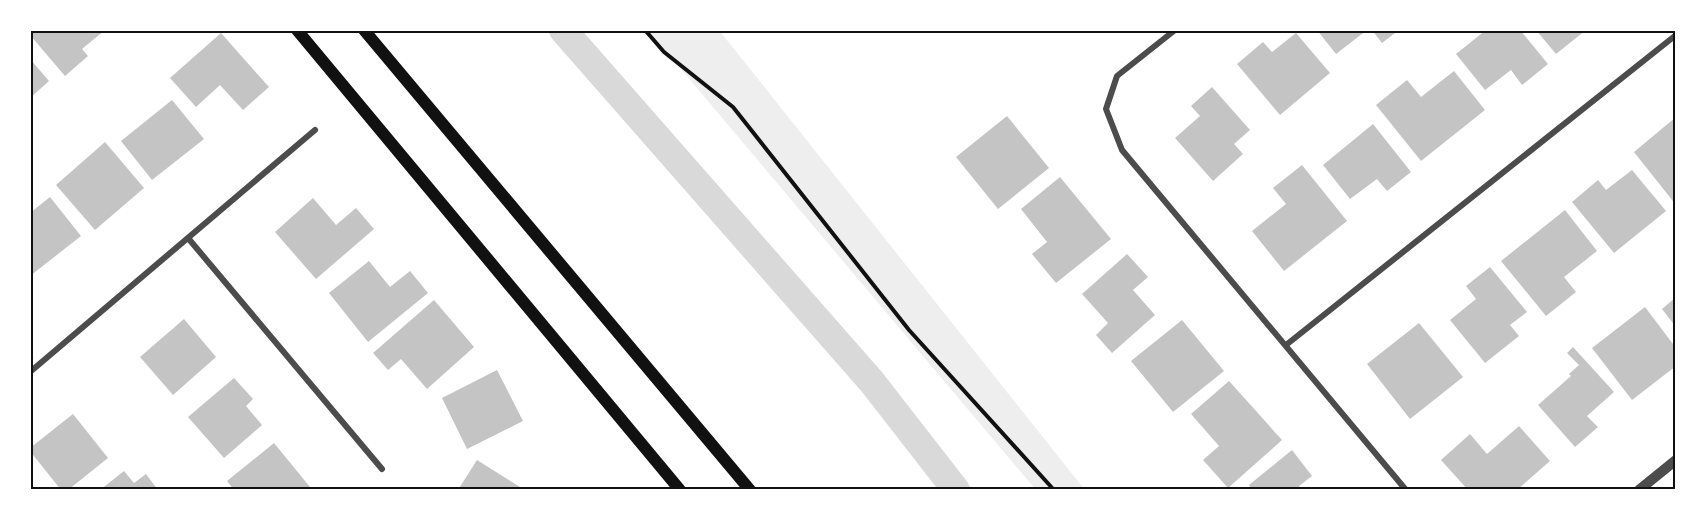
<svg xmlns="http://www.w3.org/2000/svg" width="1706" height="520" viewBox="0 0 1706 520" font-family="Overpass,sans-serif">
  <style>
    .green { fill: #eee }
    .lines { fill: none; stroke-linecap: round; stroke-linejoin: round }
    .canal { stroke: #d9d9d9; stroke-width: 28 }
    .building { fill: #c4c4c4 }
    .path { stroke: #111; stroke-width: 4 }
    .minor { stroke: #4c4c4c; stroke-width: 6 }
    .tertiary { stroke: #4c4c4c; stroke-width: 10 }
    .secondary { stroke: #111; stroke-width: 12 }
    .neatline { fill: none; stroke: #111; stroke-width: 2 }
  </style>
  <rect width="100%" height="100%" fill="#fff"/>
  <path class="green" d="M648 30H719L1085 490H1036Z"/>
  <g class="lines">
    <path class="canal" d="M563 30 872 382 956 490"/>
  </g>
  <path class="building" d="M30 30H105L82 49 88 56 65 76 30 35Z
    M1317 30H1367L1336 54Z
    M1372 30H1399L1382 43Z
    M1486 30H1497L1499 32 1502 30H1520L1548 64 1522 85 1511 70 1485 90 1456 54Z
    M1536 30H1586L1556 54Z
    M221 33 269 87 243 110 220 85 196 107 170 78Z
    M1296 33 1330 73 1280 115 1237 64 1263 42 1272 52Z
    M30 59 49 81 30 98Z
    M1454 71 1485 110 1421 161 1376 105 1407 80 1421 97Z
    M1212 87 1250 130 1234 144 1243 154 1213 181 1175 138 1200 116 1191 106Z
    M172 100 204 139 152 180 121 141Z
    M1007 116 1049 168 998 209 956 157Z
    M1676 117V205L1634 152Z
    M1373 124 1411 172 1387 191 1377 179 1350 199 1323 165Z
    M105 142 144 188 95 230 56 185Z
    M1302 165 1347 221 1284 271 1252 231 1286 204 1273 188Z
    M1632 170 1666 211 1614 253 1572 202 1598 180 1606 190Z
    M1060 177 1111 239 1056 283 1032 254 1047 242 1021 209Z
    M50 197 81 236 30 276V213Z
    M313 198 336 225 356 208 374 229 316 279 275 232Z
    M1565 210 1597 251 1564 277 1576 292 1546 316 1501 261Z
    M1127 254 1148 277 1133 290 1155 315 1112 353 1096 335 1108 323 1082 294Z
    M369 261 390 287 410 271 428 293 368 342 329 293Z
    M1490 267 1527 312 1510 325 1519 336 1485 363 1450 320 1476 299 1466 286Z
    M1676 297V327L1662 309Z
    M434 300 474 347 427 389 401 359 388 370 373 353Z
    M1645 307 1676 348V366L1632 400 1592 348Z
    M184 319 216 357 173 395 140 357Z
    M1182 320 1224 371 1173 412 1131 361Z
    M1419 323 1463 377 1410 419 1367 364Z
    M1573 347 1614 392 1587 416 1598 427 1575 447 1538 405 1571 376 1569 374 1579 365 1567 353Z
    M497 370 523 421 467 449 442 398Z
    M234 378 253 399 246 406 262 425 224 458 188 417Z
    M1229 381 1282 440 1228 488 1203 460 1219 446 1191 414Z
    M73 414 108 458 68 490H61L30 451V448Z
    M1519 426 1550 461 1517 490H1468L1441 460 1470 434 1487 454Z
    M274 443 310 487 306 490H234L227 481Z
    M1292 450 1312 476 1299 486 1303 490H1252L1249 485Z
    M477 460 525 490H458Z
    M124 471 134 483 146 474 158 490H100Z"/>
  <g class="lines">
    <path class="path" d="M645 30 664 52 733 107 909 330 1054 490"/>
    <path class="minor" d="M1175 30 1117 76 1106 109 1122 150 1406 490
      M188 238 382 469
      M1286 345 1676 35
      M30 372 315 130"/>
    <path class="tertiary" d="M1639 490 1676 460"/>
    <path class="secondary" d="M297 30 680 490
      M364 30 750 490"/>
  </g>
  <rect width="1706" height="520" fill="none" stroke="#ffffff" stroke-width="63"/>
  <rect x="32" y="32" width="1642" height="456" class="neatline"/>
</svg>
